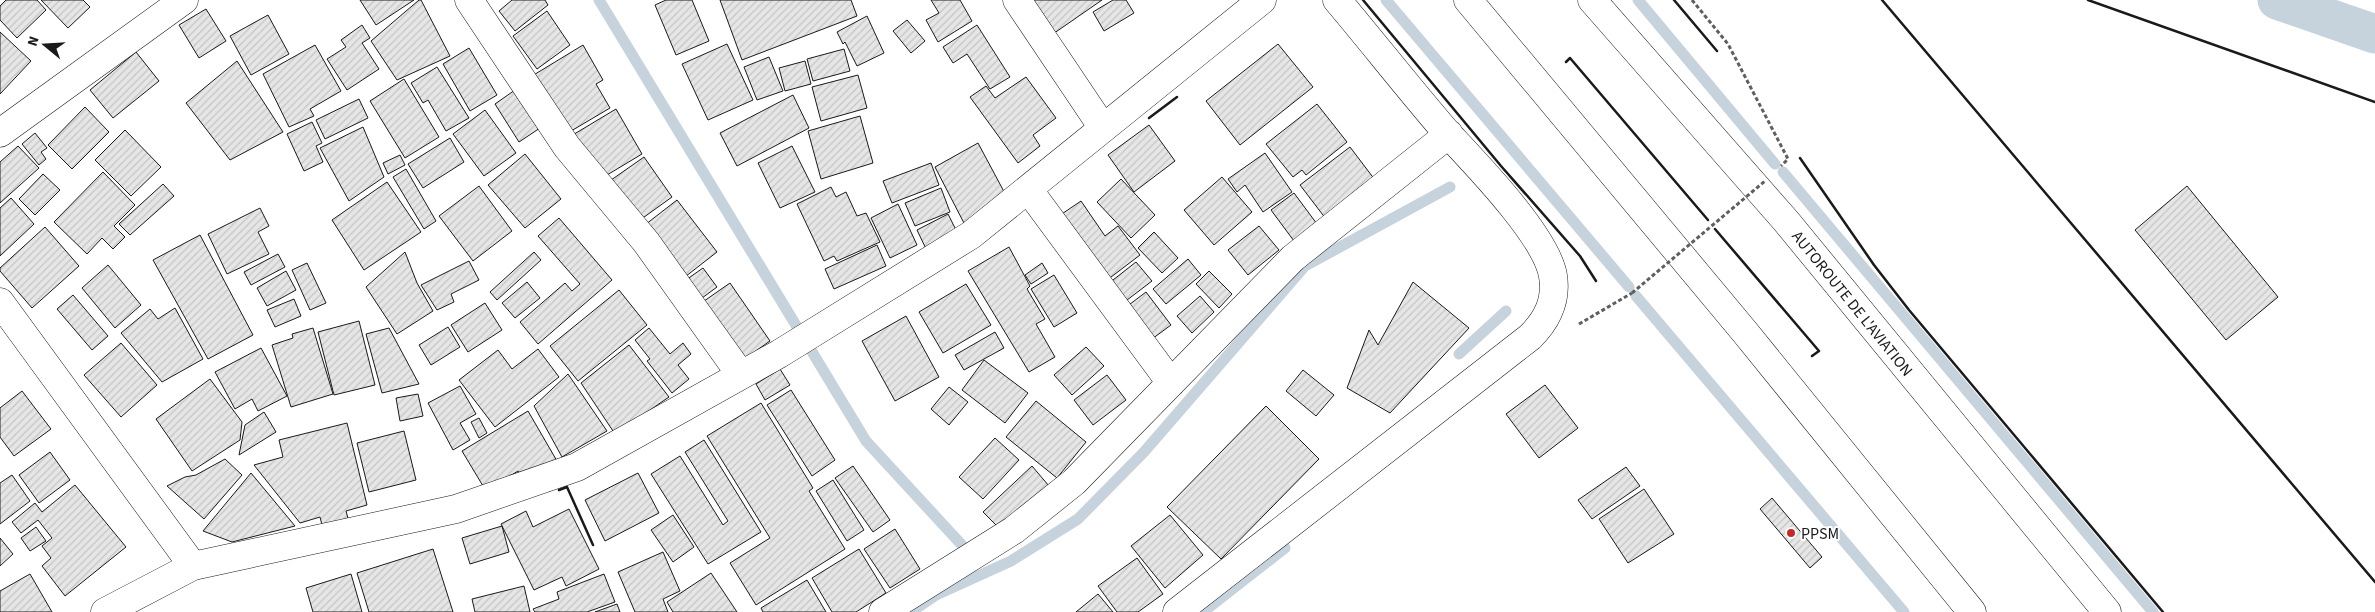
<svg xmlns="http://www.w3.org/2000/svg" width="2375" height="612" viewBox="0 0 2375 612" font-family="'Source Sans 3',sans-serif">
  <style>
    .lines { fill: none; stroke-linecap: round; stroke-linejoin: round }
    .stream { stroke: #c6d2dc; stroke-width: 11 }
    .canal { stroke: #c6d2dc; stroke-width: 39 }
    .building { fill: url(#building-hatch); stroke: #1a1a1a }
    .minor-casing { stroke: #1a1a1a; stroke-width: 29 }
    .highway-casing { stroke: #1a1a1a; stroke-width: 29 }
    .path { stroke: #5f5f5f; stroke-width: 3; stroke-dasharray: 4 2.5; stroke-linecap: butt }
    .minor { stroke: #fff; stroke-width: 28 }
    .highway { stroke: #fff; stroke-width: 28 }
    .path-bridge { stroke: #5f5f5f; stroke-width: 3; stroke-dasharray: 4 2.5; stroke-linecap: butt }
    .wall { stroke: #1a1a1a; stroke-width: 2.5 }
    .poi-dot { fill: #c62828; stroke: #fff; stroke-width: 2 }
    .labels { text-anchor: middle; stroke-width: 4; stroke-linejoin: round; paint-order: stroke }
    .street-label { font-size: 16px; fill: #1a1a1a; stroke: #fff }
    .poi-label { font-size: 16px; fill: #1a1a1a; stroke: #fff; text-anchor: start }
  </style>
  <defs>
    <pattern id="building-hatch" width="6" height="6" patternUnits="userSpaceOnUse" patternTransform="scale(1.25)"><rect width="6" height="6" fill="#e6e6e6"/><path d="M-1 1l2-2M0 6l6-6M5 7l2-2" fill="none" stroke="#c5c5c5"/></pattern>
  </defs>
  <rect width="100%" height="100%" fill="#fff"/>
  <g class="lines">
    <path class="stream" d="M599 0 866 441 972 556
      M1386 0 1629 287
      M1638 0 1775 164
      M1783 172 2153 612
      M1636 296 1904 612
      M1459 354 1506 311
      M911 612 936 595 1011 561 1078 519 1144 452 1305 266 1450 187
      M1203 612 1285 548"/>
    <path class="canal" d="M2277 0 2375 34"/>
  </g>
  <path class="building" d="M6 0H37L46 10 17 38 0 20V6Z
    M41 0H83L90 7 68 28Z
    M360 0H414L376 25Z
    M419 0H421L450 56 397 80 371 41Z
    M512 0H545L548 5 515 31 499 11Z
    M666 0H692L709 41 676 55 655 5Z
    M720 0H851L857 16 742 60Z
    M931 0H960L972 21 938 42 926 20 939 13Z
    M1026 0H1102L1050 36Z
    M1113 0H1126L1134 13 1104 31 1093 12Z
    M206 9 226 41 199 58 179 25Z
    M547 11 570 45 537 69 513 36Z
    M268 15 289 54 251 75 230 36Z
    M867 16 884 53 857 66 845 42 843 44 837 32Z
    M907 20 925 41 911 53 893 31Z
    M362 25 370 38 362 43 379 69 347 90 327 59 346 47 341 40Z
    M977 25 1010 77 990 89 967 54 953 63 943 47Z
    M0 32 31 61 0 94Z
    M727 44 753 100 708 120 682 64Z
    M1278 44 1313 87 1240 145 1206 101Z
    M315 45 341 91 310 109 314 116 289 127 263 74Z
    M583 45 603 80 596 84 610 108 566 134 532 76Z
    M469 48 497 95 470 111 443 64Z
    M844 49 850 71 813 81 807 59Z
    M136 52 159 81 113 118 90 90Z
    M769 57 783 91 757 100 744 67Z
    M237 61 283 132 230 160 186 103Z
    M805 61 811 84 785 91 779 68Z
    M437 67 469 118 446 131 428 100 423 103 411 83Z
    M858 75 867 108 821 121 812 87Z
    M1026 77 1056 118 1033 135 1040 146 1018 163 970 97 986 86 995 98Z
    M404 79 439 137 405 158 370 101Z
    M515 90 540 128 519 142 495 104Z
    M793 95 809 128 737 166 720 133Z
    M359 99 368 118 325 139 316 120Z
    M1317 104 1347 142 1306 175 1302 170 1293 177 1266 144Z
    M85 107 109 132 72 169 48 145Z
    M616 109 642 154 597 181 571 136Z
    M485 110 516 153 484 176 453 134Z
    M860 116 873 163 821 179 808 131Z
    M312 122 322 143 316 146 323 162 304 171 287 134Z
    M1149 125 1175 161 1134 192 1108 155Z
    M363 127 384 177 349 201 320 148Z
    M125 130 161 167 131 196 95 160Z
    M35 133 47 148 41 152 46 159 39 165 22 144Z
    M450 138 464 162 423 188 408 164Z
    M978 143 1009 201 965 225 935 167Z
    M18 146 39 168 0 203V162Z
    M792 146 815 192 780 208 758 163Z
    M1350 147 1375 180 1326 219 1300 185Z
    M1265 153 1292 192 1263 212 1245 185 1237 192 1228 179Z
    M525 154 561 199 525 228 488 185Z
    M400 155 405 165 388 174 383 163Z
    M644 157 672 197 633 225 604 185Z
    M931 163 939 185 892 203 883 181Z
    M406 169 436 221 424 229 393 177Z
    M103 172 135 205 114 226 125 237 113 249 102 238 87 254 54 222Z
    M43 174 60 190 35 215 19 199Z
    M1222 177 1252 212 1214 245 1184 210Z
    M1121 179 1155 215 1131 238 1097 202Z
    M387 182 421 232 364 270 332 220Z
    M163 184 174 196 130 235 119 224Z
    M479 186 512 231 473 261 439 216Z
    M2187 186 2278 297 2226 340 2135 230Z
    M831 187 836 197 846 192 857 216 866 213 880 242 837 261 834 256 824 261 797 204Z
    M941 188 950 212 915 226 905 203Z
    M1294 193 1317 224 1294 241 1271 210Z
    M11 198 34 224 0 256V208Z
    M677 200 717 252 681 280 641 228Z
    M1081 201 1105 236 1118 226 1140 255 1098 287 1050 222Z
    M898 204 917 245 890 258 871 218Z
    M260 208 269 226 258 232 269 254 227 274 208 234Z
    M948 214 960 238 928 253 917 230Z
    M559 218 612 280 538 344 520 322 565 283 572 291 580 284 538 236Z
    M1259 226 1279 250 1248 275 1228 250Z
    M45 227 79 266 32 308 0 271V268Z
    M1154 232 1178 258 1162 273 1138 248Z
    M200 235 253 335 208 359 153 260Z
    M877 245 886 266 834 289 825 269Z
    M1009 247 1030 286 1027 289 1045 319 1036 324 1055 357 1029 372 968 271Z
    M405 252 417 283 433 311 397 334 366 287Z
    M534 252 541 260 497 300 490 292Z
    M278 254 285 267 251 285 244 272Z
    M1188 259 1201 275 1166 304 1153 289Z
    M469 261 479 280 451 294 454 302 437 310 421 285Z
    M1136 262 1152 281 1114 310 1099 291Z
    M307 263 326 303 310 310 292 270Z
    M1042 263 1048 273 1031 284 1025 275Z
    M108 265 141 305 115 328 82 288Z
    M703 268 717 287 698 301 683 282Z
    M286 271 296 290 267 306 257 288Z
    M1209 271 1232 294 1219 308 1196 284Z
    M1054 275 1077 313 1054 327 1031 289Z
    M527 282 540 298 515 318 502 303Z
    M1413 282 1469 328 1390 413 1347 388 1369 330 1378 345Z
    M730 283 770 341 737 364 697 306Z
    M966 284 991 325 943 353 919 312Z
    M619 290 647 325 578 381 550 346Z
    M1146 292 1171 325 1137 350 1113 317Z
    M73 295 108 336 92 350 57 309Z
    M1200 296 1214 312 1192 333 1177 316Z
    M294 299 301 316 275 327 267 310Z
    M485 303 502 330 468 352 451 325Z
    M175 308 203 359 162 382 121 333 150 309 158 319Z
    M906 316 939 377 895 401 862 341Z
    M359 321 375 385 334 395 318 332Z
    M448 327 460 347 431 365 419 345Z
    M313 328 333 394 291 407 272 345 293 338 292 334Z
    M389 328 419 384 382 393 366 334Z
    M649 328 670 354 683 343 691 354 678 365 689 379 672 393 647 361 650 359 635 340Z
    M995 332 1004 348 964 370 955 355Z
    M121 343 157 385 121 417 84 375Z
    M629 345 669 397 615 434 581 383Z
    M1086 347 1104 366 1072 395 1054 375Z
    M261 348 287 396 258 411 252 399 235 409 215 372Z
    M538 349 559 377 495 427 459 380 498 350 512 369Z
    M984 360 1028 393 1005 423 962 390Z
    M780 369 790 385 765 400 756 384Z
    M1303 370 1334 395 1316 416 1286 391Z
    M568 374 607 431 562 457 534 406Z
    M1107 375 1126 400 1093 425 1074 400Z
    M210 379 242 422 240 440 192 471 156 419Z
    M1545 385 1578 428 1539 458 1506 414Z
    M460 386 476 414 460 423 470 440 453 450 428 403Z
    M949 387 968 402 949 425 931 409Z
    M791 390 835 460 812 476 767 405Z
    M22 391 51 429 14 456 0 437V408Z
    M418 394 423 416 400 421 396 398Z
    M1036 401 1086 442 1057 478 1006 437Z
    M761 403 813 488 809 491 845 549 756 605 730 563 770 538 707 436Z
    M1266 406 1319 459 1221 559 1167 507Z
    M528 411 557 461 524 482 518 471 486 491 462 451Z
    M264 412 276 432 239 455 245 425Z
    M479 418 487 433 479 438 471 422Z
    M347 423 367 505 346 511 349 522 323 529 320 517 300 523 254 465 283 457 279 440Z
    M404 431 416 480 369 492 357 443Z
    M995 438 1019 460 983 499 959 477Z
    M704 440 761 532 708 564 651 474 680 456 723 525 728 521 685 452Z
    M50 452 70 480 39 503 19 475Z
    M225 459 242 475 204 519 167 486 185 477 196 475Z
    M853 466 890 520 873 532 835 478Z
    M1032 466 1049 486 1001 530 983 512Z
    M1626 467 1640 486 1592 519 1578 500Z
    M251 473 295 526 232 542 203 531Z
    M638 473 659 513 605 541 585 500Z
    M12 475 30 501 0 524V483Z
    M833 480 864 530 847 541 816 491Z
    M75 485 126 547 65 596 42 566 51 558 42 546 52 538 38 520 21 533 12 522 35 503 42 512Z
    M1644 489 1674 534 1628 563 1599 519Z
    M1772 498 1822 557 1810 568 1760 509Z
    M569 509 599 569 566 586 562 577 534 590 501 524 526 511 533 527Z
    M673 515 694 547 673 562 651 530Z
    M1170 515 1203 555 1165 588 1131 546Z
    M502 526 509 552 470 564 462 538Z
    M36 527 46 541 30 551 21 538Z
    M895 529 920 569 890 588 864 549Z
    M0 538 13 554 0 566Z
    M433 549 453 612H369L357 573Z
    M859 549 886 593 856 612H832L812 578Z
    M663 552 680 591 663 599 668 612H635L618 572Z
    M1137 558 1163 594 1138 612H1117L1098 586Z
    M711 573 737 612H673L667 602Z
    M30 574 52 612H0V591Z
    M351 574 362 612H313L306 588Z
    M604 574 615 602 587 612H535L533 609 559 599 557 592Z
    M807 580 826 612H763L761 608Z
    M524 586 530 612H475L472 599Z
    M1098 594 1113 612H1076Z
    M617 604 620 612H595Z"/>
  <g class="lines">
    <defs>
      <path id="minor" d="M469 0 567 147 646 242 741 375
        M1017 0 1103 128
        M0 133 184 0
        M1028 189 1171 383
        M0 302 193 566
        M105 612 193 566 456 509 577 467 779 354 971 235 1262 0
        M883 612 1014 530 1074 482 1293 258 1449 134
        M1177 612 1530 337C1547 320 1557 301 1553 276 1547 237 1476 164 1448 134 1410 90 1374 44 1337 0"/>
      <path id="highway" d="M1468 0 1744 331 1972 612
        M1592 0 1786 221 2107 612"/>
    </defs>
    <use href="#minor" class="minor-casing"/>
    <use href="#highway" class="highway-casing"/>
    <path class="path" d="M1692 0 1728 44 1788 159 1781 166
      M1579 324 1632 293"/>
    <use href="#minor" class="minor"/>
    <use href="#highway" class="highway"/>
    <path class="path-bridge" d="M1632 293 1765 181"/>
    <path class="wall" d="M1363 0 1501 166 1580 256 1596 281
      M1674 0 1717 51
      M1882 0 2375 582
      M2088 0 2375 102
      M1566 62 1570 58 1708 220
      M1149 118 1177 97
      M1800 158 1874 265 1909 310 2163 612
      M1715 229 1819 351 1812 356
      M559 490 567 487 593 545"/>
  </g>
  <circle class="poi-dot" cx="1791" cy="533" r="5"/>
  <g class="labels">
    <g class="street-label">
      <text transform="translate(1853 303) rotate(51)" y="6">AUTOROUTE DE L'AVIATION</text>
    </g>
    <g class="poi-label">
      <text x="1801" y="539">PPSM</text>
    </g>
  </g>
  <g transform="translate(45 45) rotate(288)" stroke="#ffffff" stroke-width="4" paint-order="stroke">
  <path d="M0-4L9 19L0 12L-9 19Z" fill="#1a1a1a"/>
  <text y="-8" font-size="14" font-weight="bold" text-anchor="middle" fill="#1a1a1a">N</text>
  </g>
</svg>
